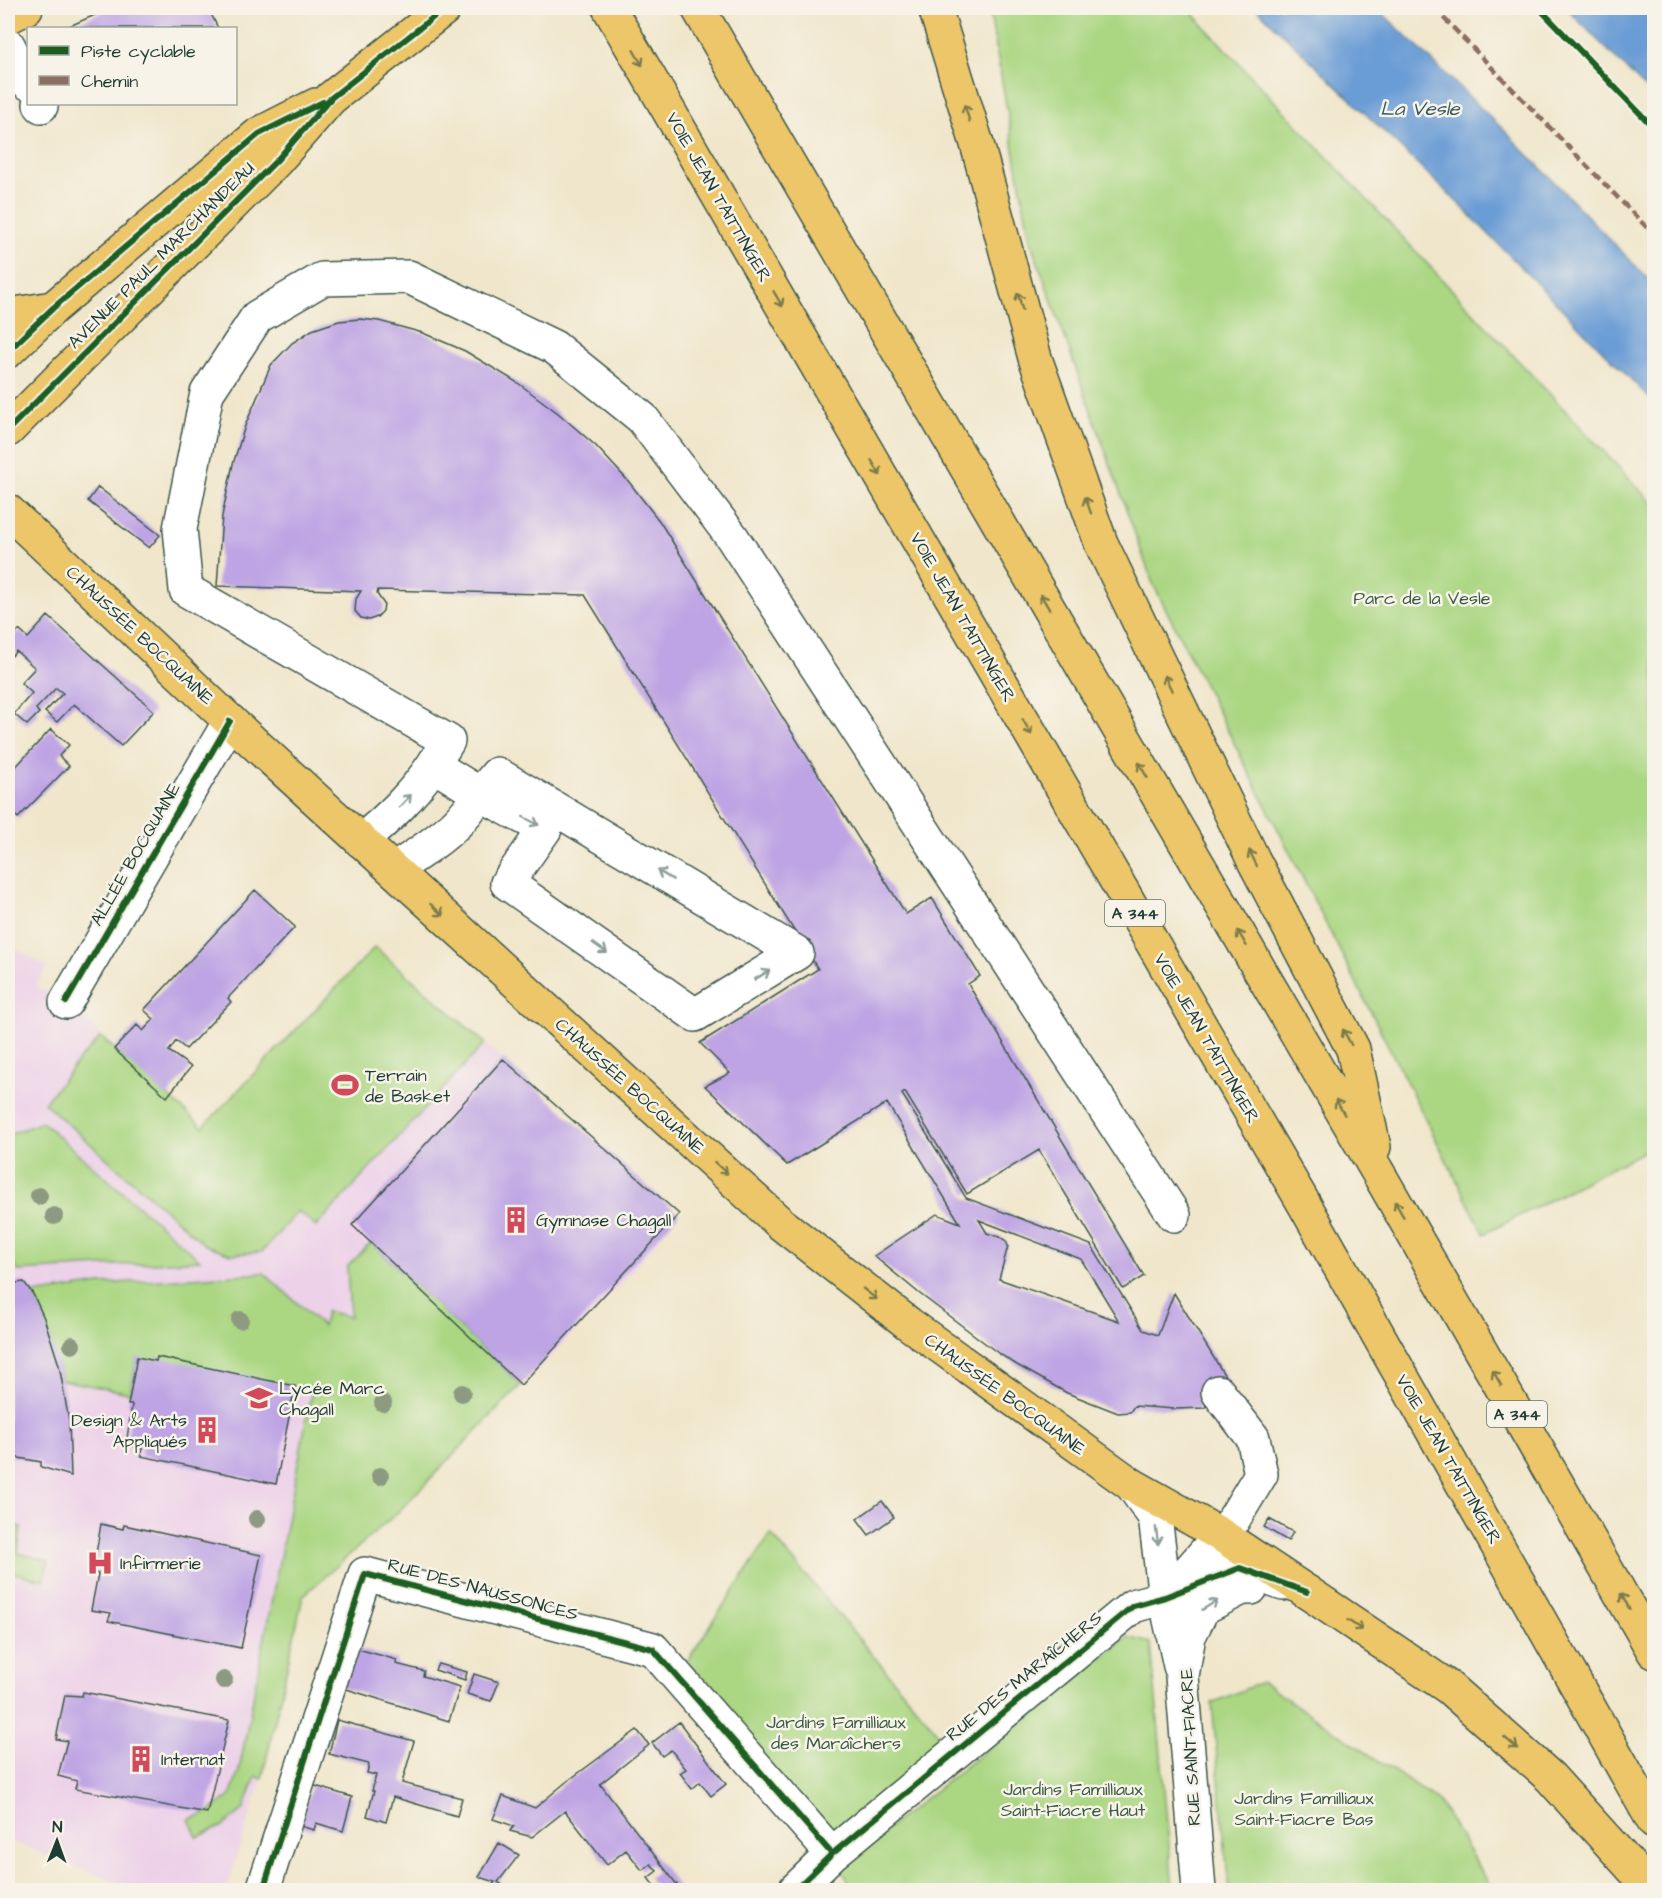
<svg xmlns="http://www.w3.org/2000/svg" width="1662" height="1898" viewBox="0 0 1662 1898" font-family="'Architects Daughter',sans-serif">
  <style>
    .built { fill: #edd1e9 }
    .green { fill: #abd783; stroke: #658a5c; stroke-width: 1.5 }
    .water { fill: #6a9cd5; stroke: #446c84; stroke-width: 1.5 }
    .building { fill: #bea4e4; fill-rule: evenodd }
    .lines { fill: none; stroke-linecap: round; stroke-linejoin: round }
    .minor-casing { stroke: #3e564b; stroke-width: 36 }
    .major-casing { stroke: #3e564b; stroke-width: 36 }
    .highway-casing { stroke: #3e564b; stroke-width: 36 }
    .minor { stroke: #fff; stroke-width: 33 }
    .major { stroke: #ecc669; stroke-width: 33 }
    .highway { stroke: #ecc669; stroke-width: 33 }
    .quiet { stroke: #8d6e63; stroke-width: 4.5; stroke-dasharray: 9 4.5; stroke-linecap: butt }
    .cycleway-casing { stroke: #f7f3e8; stroke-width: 10 }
    .cycleway { stroke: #1b5e20; stroke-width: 6 }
    .tree { fill: #8c9a81 }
    .oneway { stroke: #7b7b4c }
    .oneway2 { stroke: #8f9e9a }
    .labels { text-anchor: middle; stroke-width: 5; stroke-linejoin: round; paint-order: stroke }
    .shield { fill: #f7f3e8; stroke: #60746a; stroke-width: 1.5 }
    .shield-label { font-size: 16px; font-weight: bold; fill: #1f3d34 }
    .street-label { font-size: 18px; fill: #1f3d34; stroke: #f7f3e8 }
    .park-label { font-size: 18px; fill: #3b5c44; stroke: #f7f3e8 }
    .poi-label { font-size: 18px; fill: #1f3d34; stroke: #f7f3e8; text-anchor: start }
    .water-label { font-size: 20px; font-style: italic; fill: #365a64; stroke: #f7f3e8 }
  </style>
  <rect width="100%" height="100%" fill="#f7f3e8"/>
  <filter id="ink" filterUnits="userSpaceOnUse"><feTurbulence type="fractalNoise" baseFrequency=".0167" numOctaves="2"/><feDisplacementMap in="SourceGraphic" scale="12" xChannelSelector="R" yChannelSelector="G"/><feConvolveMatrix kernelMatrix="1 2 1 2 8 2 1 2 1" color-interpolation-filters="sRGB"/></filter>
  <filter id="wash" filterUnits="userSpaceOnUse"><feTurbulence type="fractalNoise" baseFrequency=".008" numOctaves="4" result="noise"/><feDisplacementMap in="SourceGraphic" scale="24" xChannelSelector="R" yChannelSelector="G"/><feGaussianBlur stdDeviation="1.35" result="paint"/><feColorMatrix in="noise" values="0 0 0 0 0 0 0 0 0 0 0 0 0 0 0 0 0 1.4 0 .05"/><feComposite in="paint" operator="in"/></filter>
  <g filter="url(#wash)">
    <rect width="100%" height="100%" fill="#f0e6cb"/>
    <path class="built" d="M8 944 47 967 36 986 75 1007 101 1037 203 1127 375 947 679 1214 621 1284 398 1512 303 1596 283 1676 262 1779 226 1890H135L8 1840Z"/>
    <path class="green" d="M989 8H1189L1202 24 1654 505V1146L1484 1234 1153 584 1030 240Z
      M375 947 485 1043 316 1227 298 1211 262 1252 231 1254 205 1245 44 1103 78 1061 101 1037 203 1127Z
      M42 1122 200 1260 18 1271 8 1256V1135Z
      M371 1243 521 1385 398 1512 303 1596 262 1779 256 1776 244 1809 223 1826 197 1837 189 1819 207 1813 230 1796 239 1771 312 1390 137 1358 130 1393 62 1380 44 1318 33 1294 101 1284 264 1273 323 1326 326 1311 350 1317 347 1267Z
      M8 1524 21 1527 18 1553 48 1561 44 1580 8 1572Z
      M771 1534 947 1744 822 1844 687 1661Z
      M1128 1637 1151 1643 1173 1890H855L839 1867Z
      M1262 1682 1438 1801 1493 1890H1229L1212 1703Z"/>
    <path class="water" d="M1256 8H1377L1504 130 1654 285V403L1462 207Z
      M1566 8H1654V97Z"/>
    <g id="blocks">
      <path class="building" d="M111 8H208L218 28H65Z
        M360 319 379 321 423 333 465 351 518 383 558 413 596 446 629 482 660 522 906 914 932 898 980 976 968 984 1144 1276 1123 1289 1039 1150 967 1194 905 1092 902 1094 966 1198 1091 1245 1143 1330 1158 1335 1174 1293 1230 1384 1208 1399 1205 1408 1175 1409 1134 1406 1130 1412 1118 1413 1067 1393 1017 1365 998 1353 920 1294 874 1256 937 1214 960 1223 887 1103 787 1165 705 1086 730 1073 700 1043 818 969 585 595 378 590 377 594 384 604 383 611 377 617 369 620 361 618 355 611 356 599 361 591 217 586 222 516 233 464 245 426 271 365 292 343 312 330 339 321ZM979 1220 1081 1259 1119 1321 999 1279 1008 1246 1006 1241 1000 1237 987 1233Z
        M98 487 160 535 149 548 88 501Z
        M48 616 154 711 121 746 74 704 57 722 45 712 63 693 56 688 36 709 39 713 27 725 14 714 32 693 21 683 35 668 16 651 12 656 8 652V642L19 630 28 638Z
        M51 729 69 745 59 756 69 766 18 818 8 808V775Z
        M255 890 295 927 228 998 231 1002 186 1049 176 1041 169 1051 191 1067 167 1097 114 1049 137 1025 143 1031 154 1019 144 1010Z
        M503 1059 679 1214 521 1385 352 1225Z
        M24 1282 33 1294 44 1318 59 1365 69 1421 71 1476 41 1467V1462L8 1456V1284Z
        M137 1357 156 1361 157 1357 295 1386 276 1484 141 1456 142 1448 126 1445 132 1405H128Z
        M882 1501 894 1517 869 1535 857 1519Z
        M1269 1519 1293 1532 1288 1541 1264 1527Z
        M101 1524 123 1529 124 1525 261 1555 241 1648 108 1621 111 1613 91 1610 98 1574 93 1572Z
        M351 1647 397 1660 396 1664 424 1671 423 1676 460 1687 449 1721 340 1687Z
        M438 1664 467 1672 465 1680 435 1670Z
        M474 1674 499 1682 491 1701 467 1694Z
        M83 1692 229 1720 207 1813 75 1789 77 1781 58 1776 67 1741 56 1739 65 1695 82 1696Z
        M337 1720 414 1741 402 1783 462 1798 457 1816 393 1797 386 1822 367 1816 374 1791H372L376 1775 367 1773 369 1764 329 1754Z
        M679 1722 726 1784 711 1796 700 1782 692 1789 680 1773 686 1769 671 1750 662 1756 652 1743Z
        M637 1730 649 1745 600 1784 678 1886 672 1890H657L648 1878 657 1871 651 1864 642 1870 626 1850 607 1865 565 1811 532 1837 510 1831 514 1826 493 1819 503 1796 535 1808 565 1783Z
        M312 1785 352 1797 343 1831 316 1823 314 1830 300 1826Z
        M499 1843 519 1855 498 1882 510 1890H488L495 1882 479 1877Z"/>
    </g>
  </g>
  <g filter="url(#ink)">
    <use href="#blocks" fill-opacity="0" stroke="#3e564b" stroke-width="1.5"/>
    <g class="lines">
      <defs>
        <path id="minor" d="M8 45 28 83
          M40 104 41 106
          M433 765 448 741 186 590 180 529 207 393 257 317 322 279 409 277 554 347 642 418 732 537 1174 1215
          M361 841C390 817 412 796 433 765L480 794 545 829 507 883 695 1015 797 953 497 774C483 790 472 807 458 822 439 841 416 855 394 870
          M66 1002 230 721
          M1132 1485 1155 1517 1165 1597 1180 1666
          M1170 1592 1232 1522 1261 1474 1253 1438 1218 1392
          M263 1890 365 1574 653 1649 832 1854
          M795 1890 832 1854 1133 1606 1165 1597 1240 1568 1283 1584
          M1199 1890 1182 1676 1189 1636 1203 1608 1242 1588H1251"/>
        <path id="major" d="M8 17 26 8
          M8 315 53 308
          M8 351 53 308 259 134 316 105
          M8 430 277 160 331 98 445 8
          M8 511 230 721 780 1223 909 1324 1132 1485 1221 1535 1307 1592"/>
        <path id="highway" d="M609 8 1303 1202 1654 1822
          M698 8 1380 1176 1654 1652
          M935 8 977 144 1035 358 1101 543 1254 861 1353 1049 1374 1147
          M1307 1592 1448 1687 1550 1777 1652 1890"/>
      </defs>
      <use href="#minor" class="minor-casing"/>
      <use href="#major" class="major-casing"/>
      <use href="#highway" class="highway-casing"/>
      <use href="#minor" class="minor"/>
      <use href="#major" class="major"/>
      <use href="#highway" class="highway"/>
      <path class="quiet" d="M1434 8 1654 235"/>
      <defs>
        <path id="cycleway" d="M1539 8 1654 128
          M8 351 53 308 259 134 323 102
          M8 430 277 160 331 98 445 8
          M66 1002 230 721
          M263 1890 365 1574 653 1649 832 1854
          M795 1890 832 1854 1133 1606 1165 1597 1240 1568 1307 1592"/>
      </defs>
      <use href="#cycleway" class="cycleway-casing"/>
      <use href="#cycleway" class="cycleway"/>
    </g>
    <g class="tree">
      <circle cx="39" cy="1196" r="9"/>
      <circle cx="54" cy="1216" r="9"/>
      <circle cx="240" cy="1320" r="9"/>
      <circle cx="72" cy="1345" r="9"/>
      <circle cx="462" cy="1393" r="9"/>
      <circle cx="383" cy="1403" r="9"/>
      <circle cx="380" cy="1476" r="9"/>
      <circle cx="257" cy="1519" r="9"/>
      <circle cx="224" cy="1680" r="9"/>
    </g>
    <defs><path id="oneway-shaft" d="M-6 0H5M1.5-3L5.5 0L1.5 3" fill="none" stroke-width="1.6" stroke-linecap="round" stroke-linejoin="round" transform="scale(1.5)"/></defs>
    <g class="oneway">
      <use href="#oneway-shaft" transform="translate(638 58) rotate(60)"/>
      <use href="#oneway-shaft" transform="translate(967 113) rotate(-107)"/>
      <use href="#oneway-shaft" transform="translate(778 299) rotate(60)"/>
      <use href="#oneway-shaft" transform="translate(1020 301) rotate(-105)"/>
      <use href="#oneway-shaft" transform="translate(876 468) rotate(60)"/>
      <use href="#oneway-shaft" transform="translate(1088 505) rotate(-110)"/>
      <use href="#oneway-shaft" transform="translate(1045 602) rotate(-120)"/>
      <use href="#oneway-shaft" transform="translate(1168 683) rotate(-116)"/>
      <use href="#oneway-shaft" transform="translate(1027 727) rotate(60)"/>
      <use href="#oneway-shaft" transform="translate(1143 770) rotate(-120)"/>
      <use href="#oneway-shaft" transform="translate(1253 858) rotate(-116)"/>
      <use href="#oneway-shaft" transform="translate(437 910) rotate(42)"/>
      <use href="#oneway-shaft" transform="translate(1242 938) rotate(-120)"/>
      <use href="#oneway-shaft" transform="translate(1347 1037) rotate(-118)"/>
      <use href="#oneway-shaft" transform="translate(1340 1107) rotate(-120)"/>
      <use href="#oneway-shaft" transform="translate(721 1168) rotate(42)"/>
      <use href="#oneway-shaft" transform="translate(1399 1209) rotate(-120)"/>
      <use href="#oneway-shaft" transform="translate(870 1294) rotate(38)"/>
      <use href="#oneway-shaft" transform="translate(1497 1378) rotate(-120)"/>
      <use href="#oneway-shaft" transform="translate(1625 1601) rotate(-120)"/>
      <use href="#oneway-shaft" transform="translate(1355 1625) rotate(34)"/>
      <use href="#oneway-shaft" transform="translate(1511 1743) rotate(41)"/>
    </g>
    <g class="oneway2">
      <use href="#oneway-shaft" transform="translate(405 801) rotate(-47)"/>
      <use href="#oneway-shaft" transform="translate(531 821) rotate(28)"/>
      <use href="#oneway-shaft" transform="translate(665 875) rotate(-149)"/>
      <use href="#oneway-shaft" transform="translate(600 948) rotate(35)"/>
      <use href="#oneway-shaft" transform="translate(762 975) rotate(-31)"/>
      <use href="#oneway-shaft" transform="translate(1157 1536) rotate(82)"/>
      <use href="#oneway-shaft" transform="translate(1210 1605) rotate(-32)"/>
    </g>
  </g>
  <defs>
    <symbol id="stadium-bare" viewBox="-9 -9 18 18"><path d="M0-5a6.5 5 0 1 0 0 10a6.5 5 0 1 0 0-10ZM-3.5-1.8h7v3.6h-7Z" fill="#d1495b" stroke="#f7f3e8" stroke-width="2.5" paint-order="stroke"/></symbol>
    <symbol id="building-bare" viewBox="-9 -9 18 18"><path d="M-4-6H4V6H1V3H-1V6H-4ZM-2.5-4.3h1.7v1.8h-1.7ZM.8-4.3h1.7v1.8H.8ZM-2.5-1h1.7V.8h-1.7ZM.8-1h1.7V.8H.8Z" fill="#d1495b" stroke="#f7f3e8" stroke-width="2.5" paint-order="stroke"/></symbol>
    <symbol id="school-bare" viewBox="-9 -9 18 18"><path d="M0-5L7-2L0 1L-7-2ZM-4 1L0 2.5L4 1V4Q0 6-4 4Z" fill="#d1495b" stroke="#f7f3e8" stroke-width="2.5" paint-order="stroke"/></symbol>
    <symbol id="hospital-bare" viewBox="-9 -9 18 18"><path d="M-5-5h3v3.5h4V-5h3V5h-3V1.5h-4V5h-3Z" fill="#d1495b" stroke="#f7f3e8" stroke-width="2.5" paint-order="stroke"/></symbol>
  </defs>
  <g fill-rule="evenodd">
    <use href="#stadium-bare" x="326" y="1066" width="38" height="38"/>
    <use href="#building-bare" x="497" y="1201" width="38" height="38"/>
    <use href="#school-bare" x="240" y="1379" width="38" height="38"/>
    <use href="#building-bare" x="188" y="1411" width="38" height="38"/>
    <use href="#hospital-bare" x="81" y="1544" width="38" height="38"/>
    <use href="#building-bare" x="122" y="1740" width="38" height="38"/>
  </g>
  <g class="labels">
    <g class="shield">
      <rect x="1105" y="900" width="60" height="26" rx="4.5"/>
      <rect x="1487" y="1401" width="60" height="26" rx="4.5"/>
    </g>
    <g class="shield-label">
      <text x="1135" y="919">A 344</text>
      <text x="1517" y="1420">A 344</text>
    </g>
    <g class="street-label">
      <text transform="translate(719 197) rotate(60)" y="6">VOIE JEAN TAITTINGER</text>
      <text transform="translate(161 255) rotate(-45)" y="6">AVENUE PAUL MARCHANDEAU</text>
      <text transform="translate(963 617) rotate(60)" y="6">VOIE JEAN TAITTINGER</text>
      <text transform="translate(140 635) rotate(43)" y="6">CHAUSSÉE BOCQUAINE</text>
      <text transform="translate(135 854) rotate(-60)" y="6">ALLÉE BOCQUAINE</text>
      <text transform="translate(1207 1038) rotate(60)" y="6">VOIE JEAN TAITTINGER</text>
      <text transform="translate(630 1086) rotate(42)" y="6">CHAUSSÉE BOCQUAINE</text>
      <text transform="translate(1005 1394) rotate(36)" y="6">CHAUSSÉE BOCQUAINE</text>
      <text transform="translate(1449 1459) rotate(60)" y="6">VOIE JEAN TAITTINGER</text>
      <text transform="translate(483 1589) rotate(15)" y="6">RUE DES NAUSSONCES</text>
      <text transform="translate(1024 1676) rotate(-39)" y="6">RUE DES MARAÎCHERS</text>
      <text transform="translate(1190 1747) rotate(-93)" y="6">RUE SAINT-FIACRE</text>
    </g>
    <g class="park-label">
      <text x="1422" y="604">Parc de la Vesle</text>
      <text x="836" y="1728">Jardins Familliaux<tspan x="836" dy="21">des Maraîchers</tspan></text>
      <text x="1073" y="1795">Jardins Familliaux<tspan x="1073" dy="21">Saint-Fiacre Haut</tspan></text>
      <text x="1304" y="1804">Jardins Familliaux<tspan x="1304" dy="21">Saint-Fiacre Bas</tspan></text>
    </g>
    <g class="poi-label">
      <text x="365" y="1081">Terrain<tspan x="365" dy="21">de Basket</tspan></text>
      <text x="536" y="1226">Gymnase Chagall</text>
      <text x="279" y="1394">Lycée Marc<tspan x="279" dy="21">Chagall</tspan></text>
      <text x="187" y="1426" text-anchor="end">Design &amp; Arts<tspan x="187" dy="21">Appliqués</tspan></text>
      <text x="120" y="1569">Infirmerie</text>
      <text x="161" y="1765">Internat</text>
    </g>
    <g class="water-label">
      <text x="1420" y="115">La Vesle</text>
    </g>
  </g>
  <rect width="1662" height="1898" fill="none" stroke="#f7f3e8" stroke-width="30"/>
  <rect x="27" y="27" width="210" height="78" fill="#f7f3e8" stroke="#a1aaa0" stroke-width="1.5"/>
  <rect x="39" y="46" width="30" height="9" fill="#1b5e20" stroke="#a1aaa0" stroke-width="1.5"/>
  <text x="81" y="57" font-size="18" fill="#1f3d34">Piste cyclable</text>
  <rect x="39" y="76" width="30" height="9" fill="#8d6e63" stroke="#a1aaa0" stroke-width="1.5"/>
  <text x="81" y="87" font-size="18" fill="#1f3d34">Chemin</text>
  <g transform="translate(57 1841) rotate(1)" stroke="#f7f3e8" stroke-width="4.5" paint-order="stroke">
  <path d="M0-4.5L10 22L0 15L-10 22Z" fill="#1f3d34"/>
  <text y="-9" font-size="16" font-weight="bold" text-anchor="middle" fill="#1f3d34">N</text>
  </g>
</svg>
